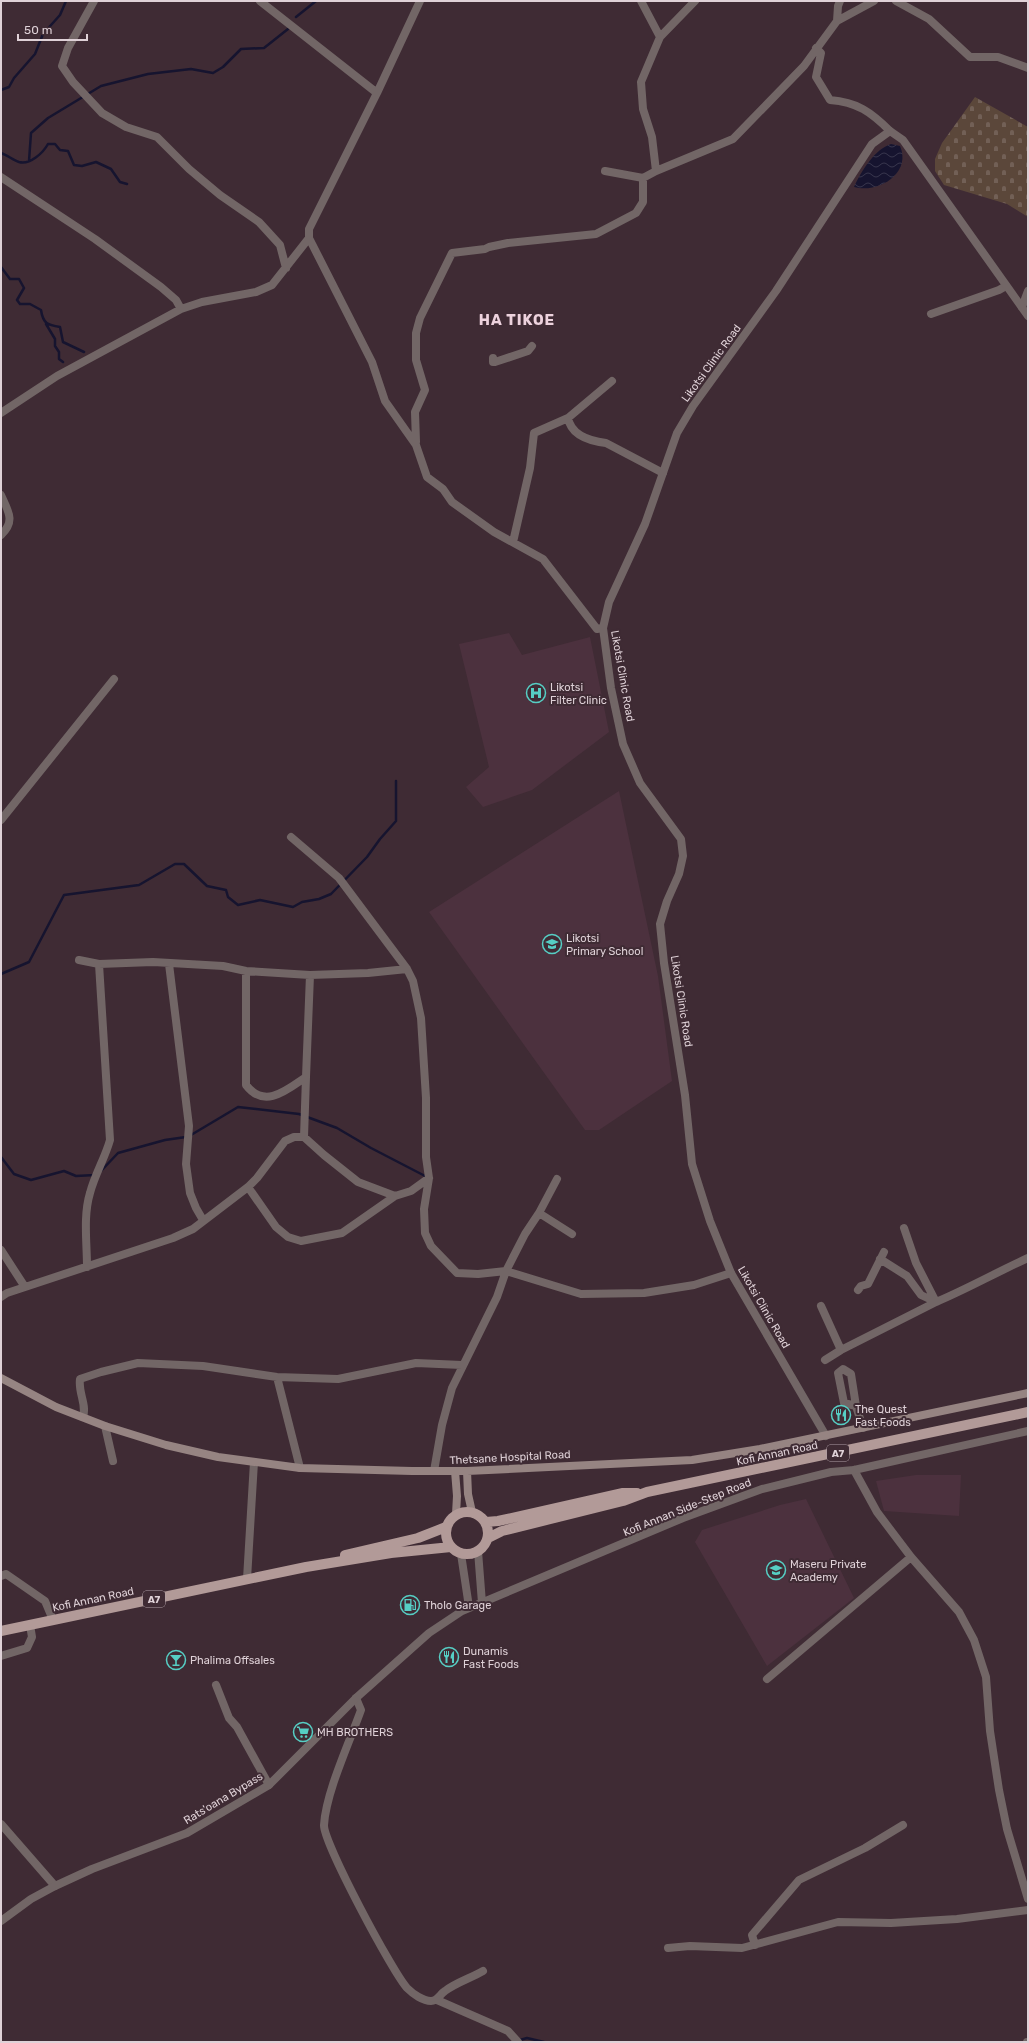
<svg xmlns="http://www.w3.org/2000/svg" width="1029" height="2043" viewBox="0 0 1029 2043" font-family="Rubik,sans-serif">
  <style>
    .built { fill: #4c313e }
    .cemetery { fill: url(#cemetery-stones) }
    .water { fill: url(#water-waves) }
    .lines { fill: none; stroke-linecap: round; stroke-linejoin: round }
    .stream { stroke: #16142f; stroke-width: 2.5 }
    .minor { stroke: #726666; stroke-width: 8 }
    .tertiary { stroke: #726666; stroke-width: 8 }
    .secondary { stroke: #968482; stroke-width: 8 }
    .primary { stroke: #b29a98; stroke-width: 10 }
    .labels { text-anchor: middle; stroke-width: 4; stroke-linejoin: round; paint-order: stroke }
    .shield { fill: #3f2b34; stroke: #af9fa6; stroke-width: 1 }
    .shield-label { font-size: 10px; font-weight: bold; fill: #dfd1d7 }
    .street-label { font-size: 11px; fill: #dfd1d7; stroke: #3f2b34 }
    .poi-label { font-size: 11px; fill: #dfd1d7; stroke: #3f2b34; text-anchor: start }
    .district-label { font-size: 15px; font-weight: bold; letter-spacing: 1px; fill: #edd2dd; stroke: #3f2b34 }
  </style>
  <defs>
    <pattern id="cemetery-stones" width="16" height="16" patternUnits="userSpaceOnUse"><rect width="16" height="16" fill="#5b473a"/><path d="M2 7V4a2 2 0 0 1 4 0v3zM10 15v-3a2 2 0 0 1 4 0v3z" fill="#726056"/></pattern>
    <pattern id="water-waves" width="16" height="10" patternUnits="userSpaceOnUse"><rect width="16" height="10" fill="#16142f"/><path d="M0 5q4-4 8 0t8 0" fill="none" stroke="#37354c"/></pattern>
  </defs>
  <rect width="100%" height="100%" fill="#3f2b34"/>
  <path class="built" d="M509 633 522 655 590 637 609 732 532 790 483 807 466 787 489 767 459 644Z
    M619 791 658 976 672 1081 599 1130H585L429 912Z
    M916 1475H961L959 1516 884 1511 876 1481Z
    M806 1499 854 1598 767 1666 695 1542 702 1530 780 1505Z"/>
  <path class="cemetery" d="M975 97 1028 127V217L1007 204 944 185 935 171V159L942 143Z"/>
  <path class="water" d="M891 144 900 146C912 173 878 194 854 187 861 171 875 149 891 144Z"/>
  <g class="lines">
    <path class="stream" d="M296 17 316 1
      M1 90 9 87 14 78 35 54 43 34 60 15 66 1
      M1 153C7 155 13 160 19 162 30 165 43 153 48 144H55L60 150 68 151 74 165 82 166 96 162 111 169 120 182 127 184
      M29 161 31 133 48 118 101 86 148 74 191 69 213 73 223 67 241 49 264 48 288 29
      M1 267 10 279H19L24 288 17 300 20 304H30L41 310C43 324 48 325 60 327L63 342 84 352
      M46 324 55 339V346L59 352V359L63 362
      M1 974 29 962 64 895 139 885 175 864H184L207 886 226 890 228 897 238 905 260 900 293 907 302 902 319 899 331 894 367 857 380 839 396 821V781
      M191 1135 238 1107 299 1114 337 1128 371 1148 427 1177
      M1 1157 14 1174 31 1180 64 1171 76 1176 95 1175
      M101 1171 118 1153 165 1140 186 1137
      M520 2040 527 2038 544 2042"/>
    <path class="minor" d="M94 1 68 48 62 66 73 82 102 113 126 127 157 137 189 169 220 195 259 222 280 245 286 268
      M260 1 377 93
      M641 1 660 37
      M695 1 660 37 641 82 643 109 652 137 656 171 733 139 804 66 837 21 874 1
      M896 1 929 19 970 57H998L1028 68
      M837 21 838 6 840 1
      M816 48 821 53 816 77 830 100C857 102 871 112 890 131
      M605 171 643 178 656 171
      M1 177 95 239 161 287 176 300 181 309
      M309 238 372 362 385 401 416 445 427 477 443 489 452 502 494 532 543 559 597 629 603 628
      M1022 307 1028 291
      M931 314 999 290 1006 286
      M493 358V362H495L528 351 532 346
      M1 413 57 376 181 309 202 302 256 292 272 285 309 238V229L377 93 420 1
      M568 418C571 435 590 441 606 443L663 473
      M416 442 415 412 425 390 416 360V333L420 318 452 253 485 249 489 247 508 243 596 234 636 213 643 202V178
      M1 495C8 511 16 521 1 535
      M513 542 530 468 534 433 568 418 612 381
      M1 820 114 679
      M291 837 339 878 407 969 413 981 421 1018 426 1098V1157L429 1178 424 1209 425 1233 431 1246 457 1273 478 1274 506 1271 581 1294 644 1293 694 1285 731 1273
      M79 960 99 964 153 962 223 966 246 971 310 975 368 973 407 969
      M169 964 189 1126 186 1164 190 1193 196 1208 203 1220
      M246 971V1085C265 1110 288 1089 306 1077L310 975
      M304 1137 306 1077
      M248 1187 276 1227 288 1237 301 1241 342 1233 395 1196
      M539 1213 572 1234
      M904 1228 916 1263 936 1302C967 1289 997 1272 1028 1258
      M1 1250 25 1287
      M87 1267C87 1243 83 1216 90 1193 95 1174 105 1158 110 1140L99 964
      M858 1290 861 1286 868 1284 884 1252
      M1 1297 7 1293 173 1238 193 1229 248 1187 257 1178 285 1141 294 1137H304L324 1155 358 1182 395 1196 411 1191 429 1178
      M821 1306 841 1350 825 1360
      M841 1350 936 1302 921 1295 907 1276 880 1259
      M277 1377 300 1468
      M856 1406 844 1403 838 1373 843 1369 851 1374 856 1406 863 1428
      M83 1417C87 1404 78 1393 80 1379L101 1372 138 1363 203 1366 277 1377 338 1379 416 1363 462 1365
      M105 1426 113 1461
      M854 1470 877 1512 911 1557 959 1612 974 1640 986 1677 990 1731 999 1790 1007 1829 1028 1899
      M434 1471 442 1425 452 1388 497 1297 506 1271 525 1234 539 1213 557 1179
      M1 1576 6 1574 45 1601 53 1620
      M247 1579 254 1462
      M1 1656 27 1648 32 1637 30 1625
      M767 1679 911 1557
      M216 1685 229 1718 237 1727 269 1785
      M356 1698 361 1710C350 1741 326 1792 324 1825 323 1842 393 1973 407 1988 413 1994 423 2001 431 2001 438 2001 440 1994 445 1991 455 1983 471 1978 483 1971
      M1 1824 55 1886
      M755 1945 752 1935 799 1880 865 1848 903 1825
      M668 1948 690 1946 742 1948 838 1922 891 1923 957 1919 1028 1910
      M437 2000 508 2031 518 2042
      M1027 2042H1028"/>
    <path class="tertiary" d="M826 1436 731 1273 710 1221 692 1164 685 1095 664 963 660 924 667 901 679 874 683 856 681 839 640 783 623 744 611 688 603 628 609 602 645 524 677 433 693 406 776 291 872 144 890 131 903 140 1028 316
      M478 1551 482 1603
      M461 1554 469 1607
      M1 1921 31 1899 55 1886 92 1869 187 1833 269 1785 356 1698 429 1633 462 1611 683 1518 762 1489 831 1472 854 1470 1028 1431"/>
    <path class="secondary" d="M1 1378 56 1407 105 1426 166 1445 218 1457 300 1468 412 1471H467L692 1460 760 1449 1028 1393
      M455 1471 457 1496 456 1514
      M467 1471 468 1494 472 1512"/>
    <path class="primary" d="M446 1533a21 21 0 1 1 42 0a21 21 0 1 1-42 0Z
      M486 1522 498 1521 623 1493H637
      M488 1538 502 1531 623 1501 647 1492 1028 1412
      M345 1555 418 1538 446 1527
      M1 1631 306 1567 391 1553 451 1547"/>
  </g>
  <defs>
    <symbol id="hospital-ring" viewBox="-11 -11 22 22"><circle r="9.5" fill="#3f2b34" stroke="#56cec4" stroke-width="1.5"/><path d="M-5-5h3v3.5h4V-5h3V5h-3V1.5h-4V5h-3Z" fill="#56cec4"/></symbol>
    <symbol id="school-ring" viewBox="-11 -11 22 22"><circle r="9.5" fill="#3f2b34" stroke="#56cec4" stroke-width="1.5"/><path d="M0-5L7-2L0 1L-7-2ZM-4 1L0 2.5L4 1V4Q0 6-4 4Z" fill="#56cec4"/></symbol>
    <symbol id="restaurant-ring" viewBox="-11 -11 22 22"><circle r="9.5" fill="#3f2b34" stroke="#56cec4" stroke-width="1.5"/><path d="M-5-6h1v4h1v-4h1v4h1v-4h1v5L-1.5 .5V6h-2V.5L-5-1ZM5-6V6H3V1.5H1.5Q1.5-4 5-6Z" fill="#56cec4"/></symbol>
    <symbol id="fuel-ring" viewBox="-11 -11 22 22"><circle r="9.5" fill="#3f2b34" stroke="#56cec4" stroke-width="1.5"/><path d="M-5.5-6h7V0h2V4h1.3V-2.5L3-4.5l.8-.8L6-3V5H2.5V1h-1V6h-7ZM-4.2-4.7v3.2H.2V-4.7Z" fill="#56cec4"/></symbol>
    <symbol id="bar-ring" viewBox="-11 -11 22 22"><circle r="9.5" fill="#3f2b34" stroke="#56cec4" stroke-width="1.5"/><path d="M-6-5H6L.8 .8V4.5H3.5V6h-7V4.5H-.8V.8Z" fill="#56cec4"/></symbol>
    <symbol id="supermarket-ring" viewBox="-11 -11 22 22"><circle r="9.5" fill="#3f2b34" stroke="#56cec4" stroke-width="1.5"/><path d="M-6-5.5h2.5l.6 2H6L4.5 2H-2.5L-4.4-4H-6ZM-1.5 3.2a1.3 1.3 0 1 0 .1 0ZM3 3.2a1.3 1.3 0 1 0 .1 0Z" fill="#56cec4"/></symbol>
  </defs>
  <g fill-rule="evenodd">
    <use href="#hospital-ring" x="525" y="682" width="22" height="22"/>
    <use href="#school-ring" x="541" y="933" width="22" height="22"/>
    <use href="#restaurant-ring" x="830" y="1404" width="22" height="22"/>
    <use href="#school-ring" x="765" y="1559" width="22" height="22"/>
    <use href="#fuel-ring" x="399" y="1594" width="22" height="22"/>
    <use href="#restaurant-ring" x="438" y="1646" width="22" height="22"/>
    <use href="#bar-ring" x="165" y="1649" width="22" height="22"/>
    <use href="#supermarket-ring" x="292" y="1721" width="22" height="22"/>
  </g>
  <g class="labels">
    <g class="shield">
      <rect x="827" y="1445" width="22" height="16" rx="3"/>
      <rect x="143" y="1591" width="22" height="16" rx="3"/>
    </g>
    <g class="shield-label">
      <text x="838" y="1457">A7</text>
      <text x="154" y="1603">A7</text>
    </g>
    <g class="street-label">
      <text transform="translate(711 363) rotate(-54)" y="4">Likotsi Clinic Road</text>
      <text transform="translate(623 676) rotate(80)" y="4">Likotsi Clinic Road</text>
      <text transform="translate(682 1001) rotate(81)" y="4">Likotsi Clinic Road</text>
      <text transform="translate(764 1307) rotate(60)" y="4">Likotsi Clinic Road</text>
      <text transform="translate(777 1453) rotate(-12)" y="4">Kofi Annan Road</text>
      <text transform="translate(510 1457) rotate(-3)" y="4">Thetsane Hospital Road</text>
      <text transform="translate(687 1507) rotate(-22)" y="4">Kofi Annan Side-Step Road</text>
      <text transform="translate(93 1599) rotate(-12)" y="4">Kofi Annan Road</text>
      <text transform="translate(223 1798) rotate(-31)" y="4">Rats'oana Bypass</text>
    </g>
    <g class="poi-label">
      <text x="550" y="691">Likotsi<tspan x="550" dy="13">Filter Clinic</tspan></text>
      <text x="566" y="942">Likotsi<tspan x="566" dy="13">Primary School</tspan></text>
      <text x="855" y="1413">The Quest<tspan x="855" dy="13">Fast Foods</tspan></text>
      <text x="790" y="1568">Maseru Private<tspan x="790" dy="13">Academy</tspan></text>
      <text x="424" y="1609">Tholo Garage</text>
      <text x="463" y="1655">Dunamis<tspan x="463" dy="13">Fast Foods</tspan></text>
      <text x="190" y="1664">Phalima Offsales</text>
      <text x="317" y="1736">MH BROTHERS</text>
    </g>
    <g class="district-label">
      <text x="517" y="325">HA TIKOE</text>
    </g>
  </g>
  <rect width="1029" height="2043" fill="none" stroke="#dfd1d7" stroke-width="4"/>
  <path d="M18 34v6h69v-6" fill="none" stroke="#dfd1d7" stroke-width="2"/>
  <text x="24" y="34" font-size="12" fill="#dfd1d7" stroke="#3f2b34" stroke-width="3" paint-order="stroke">50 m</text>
</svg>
